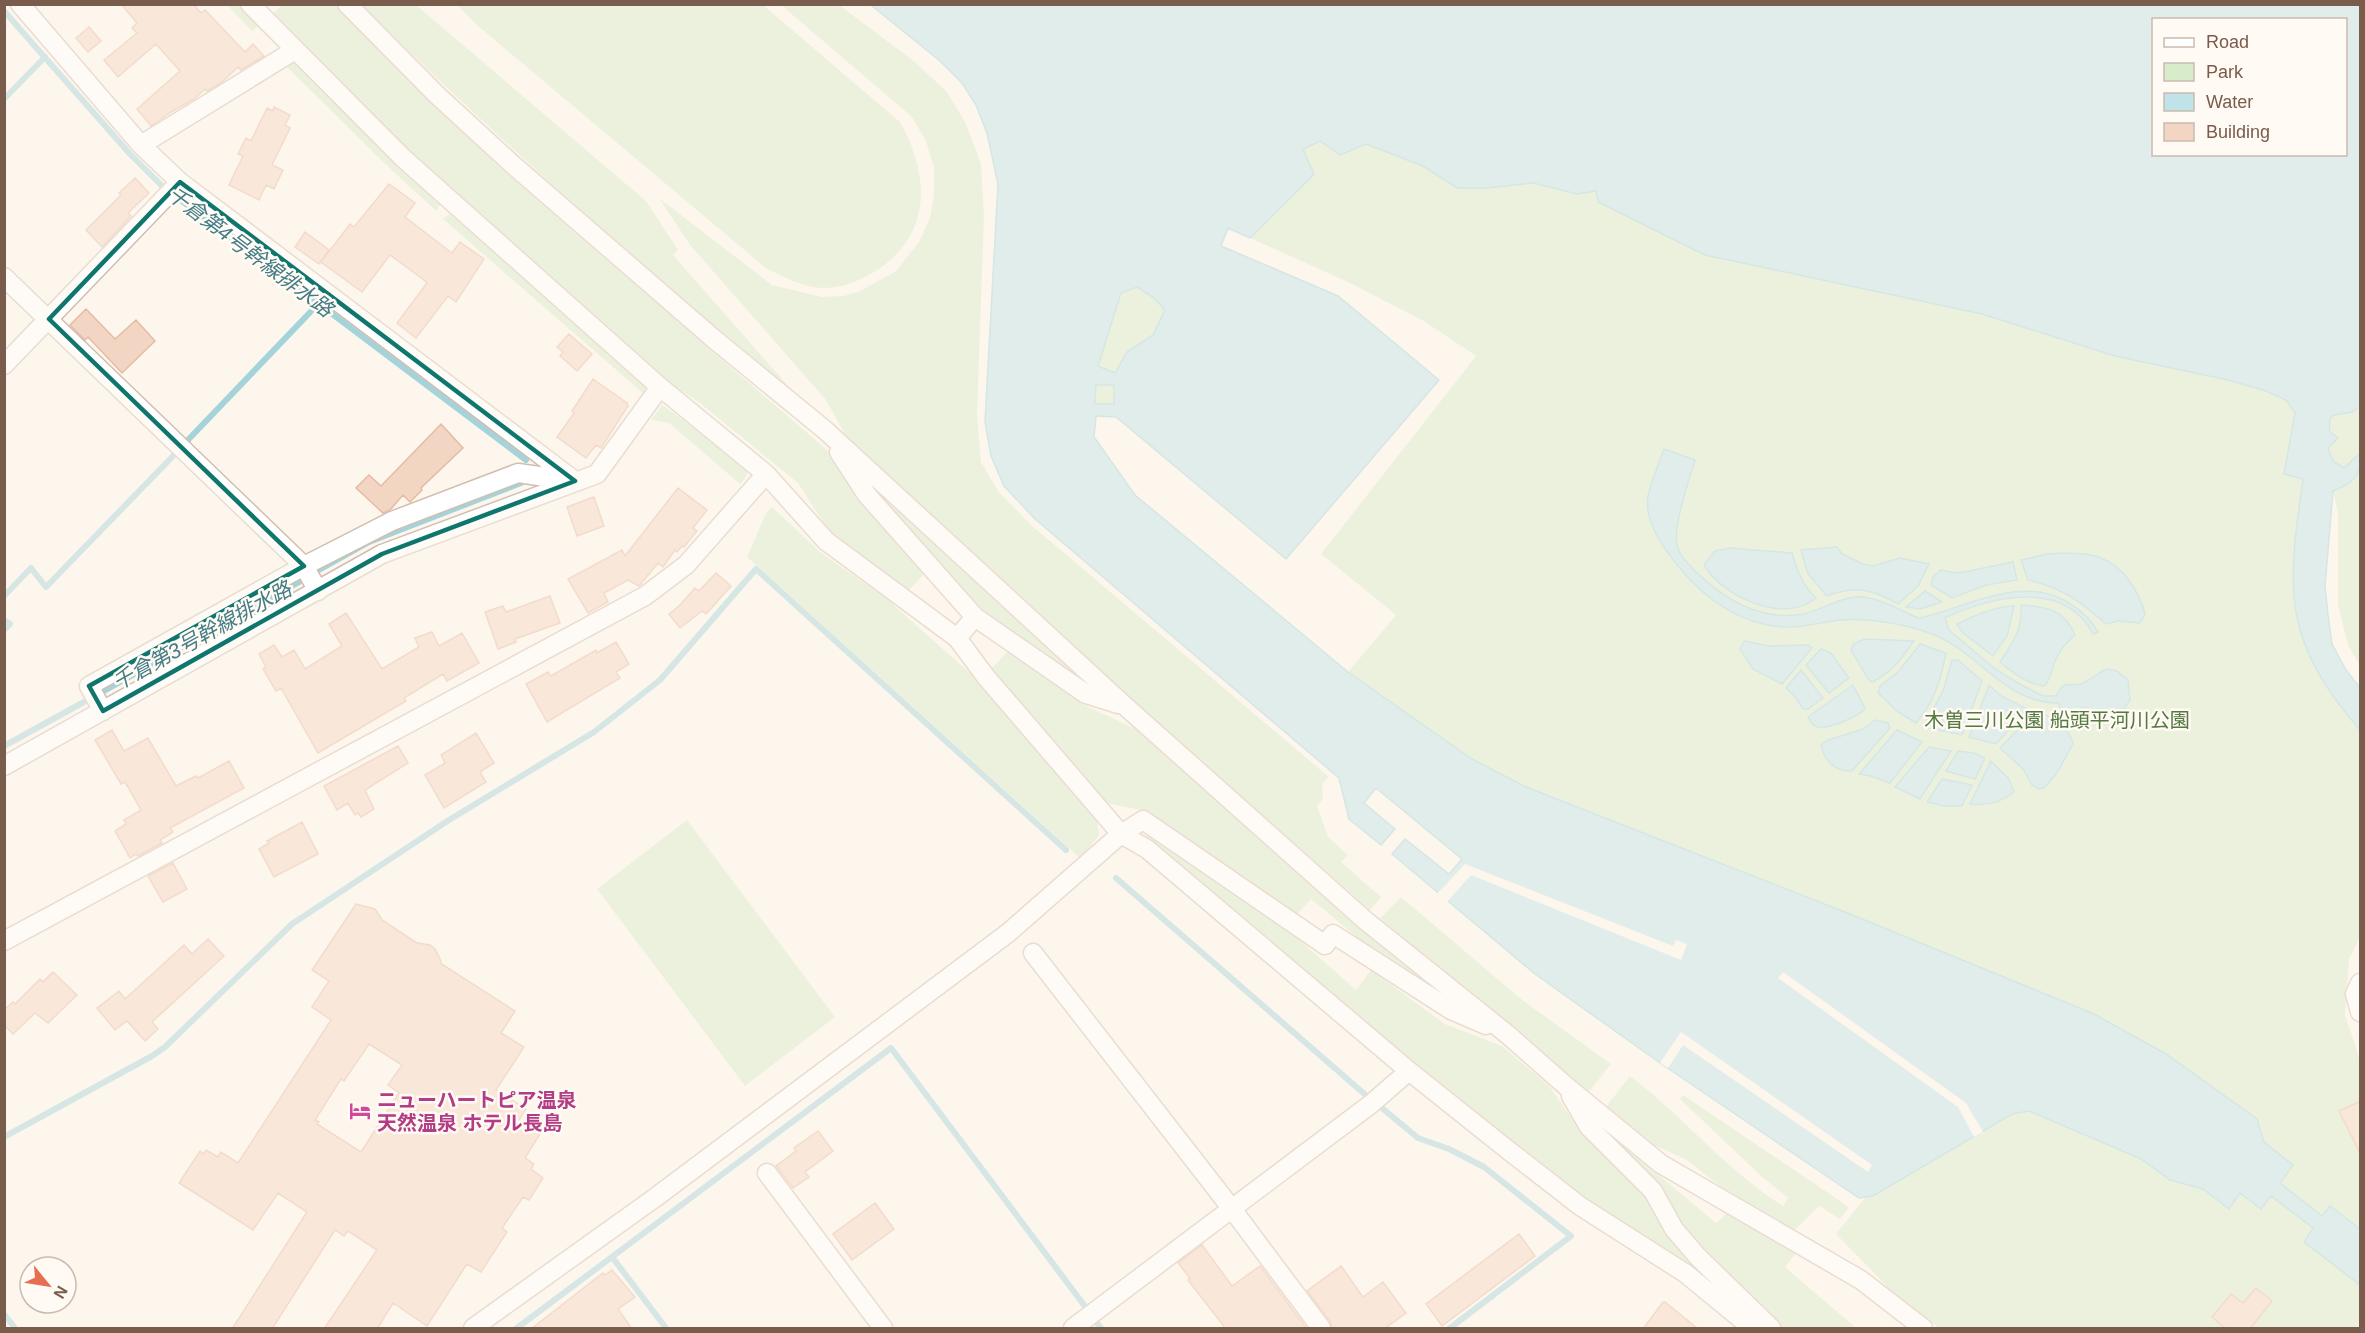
<svg xmlns="http://www.w3.org/2000/svg" width="2365" height="1333" viewBox="0 0 2365 1333" font-family="Helvetica,'Noto Sans JP',sans-serif">
  <style>
    .green { fill: #d8ecc9 }
    .water { fill: #bfe3e8; stroke: #a5d3da; stroke-width: 1.5; fill-rule: evenodd }
    .pier { fill: #fdf6ec }
    .lines { fill: none; stroke-linecap: round; stroke-linejoin: round }
    .stream { stroke: #a5d3da; stroke-width: 6 }
    .building { fill: #f3d5c3; stroke: #e6bba3; stroke-width: 1.5; fill-rule: evenodd }
    .street-casing { stroke: #d1beb0; stroke-width: 21 }
    .street { stroke: #fff; stroke-width: 18 }
    .marked { fill: none; stroke: #0f766e; stroke-width: 4.5; stroke-linejoin: round }
    .labels { text-anchor: middle; stroke-width: 5; stroke-linejoin: round; paint-order: stroke }
    .park-label { font-size: 20px; fill: #537a41; stroke: #fffaf3 }
    .hotel-label { font-size: 20px; font-weight: bold; fill: #b23c85; stroke: #fffaf3; text-anchor: start }
    .water-label { font-size: 21px; font-style: italic; fill: #437c86; stroke: #fffaf3 }
  </style>
  <rect width="100%" height="100%" fill="#fdf6ec"/>
  <path class="green" d="M227 5H243L262 23 252 31Z
    M282 5H336L499 167 827 450 861 501 925 573 906 593 833 538 798 483 701 404 670 383 476 216 409 154 270 16Z
    M362 5H416L646 201 678 250 673 255 797 396 796 397C648 270 500 143 362 5Z
    M457 5H763L900 122C929 174 933 231 879 269 862 280 844 288 823 288 804 288 784 277 767 269L478 26Z
    M781 5H839L915 62 947 92 965 122 981 164 984 215 977 415 981 462 998 491 1030 524 1329 777 1322 784 1323 799 1317 806 1328 837 1348 855 1341 862 1381 897 1370 910 1155 721 1000 577 848 440 826 400 690 245 659 198 772 285 822 297 844 296 860 291 895 272 919 242 930 218 934 195V167L925 139 912 117Z
    M294 57 443 201 436 211 381 160 282 62Z
    M1321 141 1340 155 1366 144 1423 166 1457 188H1488L1533 183 1577 194 1596 191 2115 356 2228 380 2263 390 2286 400 2295 412 2291 442 2297 477 2303 479 2296 535 2294 596 2300 628 2346 714 2360 730V937L2349 959 2345 1015 2360 1060V1328H1939L1906 1306 1836 1234 1865 1198 1873 1196 2012 1114 2029 1111 2094 1014 1845 912 1526 787 1472 759 1348 672 1396 615 1321 554 1476 356 1422 320 1348 282 1250 238 1314 174 1303 149Z
    M454 210 648 382 649 390 645 395 443 219Z
    M1137 287 1154 298 1165 310 1153 335 1127 352 1115 373 1097 366 1121 293Z
    M1096 385H1115L1114 405 1095 404Z
    M662 405 747 465C749 474 746 478 740 484L669 423 651 420Z
    M2360 406V462V454L2344 468 2333 461 2328 448 2337 438 2330 432C2327 405 2344 417 2360 406Z
    M2360 470V666L2348 645 2338 605V513L2333 491 2354 481Z
    M874 489 1082 680 1036 653 978 605 890 511Z
    M772 507 820 552 887 599 980 682 1097 820 1099 835 1081 859 747 557 766 513Z
    M1008 651 1082 704 1134 728 1444 998 1389 964 1311 899 1294 918 1141 810 1106 803 991 669Z
    M687 820 835 1017 745 1086 597 889Z
    M1137 832 1169 846 1279 922 1356 990 1371 970 1445 1024 1502 1046 1550 1087 1579 1129 1648 1198 1696 1267 1713 1285C1644 1239 1574 1193 1509 1142 1382 1043 1261 936 1137 832Z
    M1401 897 1521 999 1611 1064 1588 1093 1380 918Z
    M1630 1076C1684 1117 1726 1170 1783 1206L1788 1198 1761 1176 1680 1099 1683 1095 1849 1207 1840 1219 1819 1206 1793 1232 1736 1198 1685 1159 1645 1141 1605 1108Z
    M1601 1127 1716 1223 1729 1211 1797 1252 1785 1267 1856 1328H1779L1695 1249Z"/>
  <path class="water" d="M871 5H2360V406C2360 407 2352 412 2352 412 2336 416 2327 410 2330 432L2338 438 2328 448 2333 461 2344 468 2360 453C2361 479 2355 481 2333 491L2325 586 2328 615 2332 644 2346 670 2360 688V730C2327 692 2297 648 2294 595 2291 557 2298 517 2303 479L2284 474 2295 413 2286 400 2263 390 2228 380 2115 356 1982 314 1705 255 1598 202 1596 191 1577 194 1533 183 1488 188H1457L1423 166 1366 144 1340 155 1320 141 1303 149 1314 174 1250 238 1228 228 1221 246 1338 296 1439 380 1286 559 1116 417 1096 416 1094 437 1135 495 1348 672 1472 759 1526 787 1845 912 2094 1014 2166 1054 2257 1119 2264 1142 2293 1165 2280 1183 2322 1216 2330 1206 2360 1229V1285L2304 1242 2313 1228 2271 1196 2261 1209 2240 1193 2229 1209 2203 1189 2170 1180 2141 1159 2029 1111 2012 1114 1873 1196 1859 1198 1660 1063 1535 974 1392 854 1405 839 1449 874 1462 859 1376 788 1364 803 1395 829 1381 845 1349 819 1339 778 1035 519 1004 486 991 456 985 422 998 184 987 133 976 105 962 83 940 61ZM2154 20H2346V154H2154ZM1137 287 1154 298 1165 310 1153 335 1127 352 1115 373 1098 366 1121 293ZM1096 385H1114V404H1095Z
    M1664 449 1695 460C1689 480 1673 525 1677 545 1679 556 1688 563 1695 571 1723 598 1756 619 1797 615 1820 613 1840 595 1863 597 1882 599 1901 611 1919 618 1967 608 2021 573 2069 603 2082 611 2091 619 2098 632L2093 634C2064 578 1990 597 1945 618L1949 630 1994 668 2016 682 2043 696H2056C2064 680 2066 686 2080 684 2089 682 2098 672 2107 669L2117 671 2128 680 2130 700 2124 709 2105 716 2083 707 2069 712 2060 708 2058 703C2003 703 1977 649 1929 633 1902 623 1868 618 1839 620 1824 622 1809 626 1794 627 1747 629 1706 601 1678 566 1663 547 1644 522 1648 496 1651 481 1659 464 1664 449Z
    M1837 547 1842 554 1863 564 1873 566 1900 558 1929 564 1918 586 1898 604C1871 589 1856 585 1827 596L1808 574 1801 550Z
    M1730 548 1792 553C1797 570 1803 586 1816 598 1784 625 1723 597 1704 565L1715 551Z
    M2067 553C2079 554 2091 553 2101 558 2124 567 2139 591 2145 614L2140 623 2118 621 2106 624C2081 602 2061 587 2028 580L2021 560 2047 554Z
    M2013 562 2017 580 1986 585 1952 598 1931 585 1933 577 1941 570 1955 573 1969 571Z
    M1925 591 1942 602 1920 609 1906 607Z
    M2021 605C2047 607 2064 609 2075 635 2067 643 2060 649 2056 659 2051 668 2052 679 2044 686 2027 684 2013 673 2000 662 2013 642 2023 629 2021 605Z
    M2014 606 2007 636 1993 656 1963 633 1957 624C1976 615 1993 607 2014 606Z
    M1865 639 1914 641C1902 658 1892 673 1872 682L1868 679 1851 650 1853 644Z
    M1744 641 1769 646 1808 645 1812 648 1782 684 1753 669 1740 649Z
    M1920 644 1946 653C1941 679 1934 703 1916 723L1898 712 1878 693 1880 686 1899 671Z
    M1821 649 1831 653 1849 678 1829 693 1806 665Z
    M1952 660H1958L1982 681 1962 735 1923 727 1943 691Z
    M1801 670 1823 698 1808 709H1803L1796 698 1786 688Z
    M1853 685 1865 708C1860 716 1830 729 1819 727 1813 727 1811 722 1808 717Z
    M1989 685 2001 696 2027 709 1996 744 1969 737Z
    M2042 713C2057 721 2069 727 2073 744L2057 773 2044 788 2038 789 2032 785 2023 769 2000 748 2033 714Z
    M1875 720 1888 723 1890 728 1852 771C1834 771 1825 762 1821 745L1828 740 1863 729Z
    M1897 730 1922 742 1890 783 1871 776 1859 774Z
    M1929 747 1951 751 1920 799 1895 787Z
    M1958 751 1974 753 1985 758 1975 779 1946 771Z
    M1991 761 2009 779 2014 792C2002 802 1986 806 1970 804Z
    M1942 779 1972 785 1962 806H1944L1927 802Z"/>
  <path class="pier" d="M1465 864 1673 946 1676 940 1687 944 1681 960 1471 875 1447 902 1437 894Z
    M1783 972 1966 1103 1983 1132 1974 1137 1958 1107 1778 978Z
    M1681 1032 1872 1165 1868 1172 1683 1045 1668 1068 1660 1063Z"/>
  <g class="lines">
    <path class="stream" d="M4 11 130 154 161 185 526 460
      M4 99 45 57
      M186 442 318 304
      M319 570 369 542 521 483
      M4 596 31 568 46 587 176 453
      M4 620 10 624 4 630
      M104 691 301 581
      M4 746 84 702
      M1116 878 1368 1097
      M1382 1108 1418 1138 1449 1149 1484 1167 1571 1236 1450 1328
      M4 1137 152 1056 165 1047 292 924 449 820 594 732 660 680 756 569 1066 850
      M612 1257 666 1328
      M4 1314 15 1328
      M1096 1322 1101 1328
      M517 1328 891 1048 1084 1305"/>
  </g>
  <path class="building" d="M121 4H193L201 13 205 10 245 52 253 44 264 56 241 70 238 67 221 83 207 91 205 89 194 99 171 112 151 126 137 109 180 71 156 44 118 77 104 60 137 33 132 28 137 23Z
    M89 27 101 41 88 52 76 38Z
    M274 107 290 115 285 125 290 128 272 165 283 170 274 189 266 185 259 200 229 185 243 156 238 154 246 138 251 141 267 108 273 111Z
    M135 178 149 193 128 213 131 216 102 247 86 230 121 195 119 193Z
    M389 184 415 203 405 217 452 253 460 242 484 259 456 302 448 296 416 338 397 323 427 283 424 280 390 255 362 292 321 262 350 224 354 227Z
    M305 232 329 250 319 264 295 247Z
    M86 309 115 339 136 320 155 341 122 373 88 337 85 340 70 325Z
    M569 334 592 354 577 371 560 356 563 352 557 347Z
    M593 379 627 403 628 406 601 448 596 445 586 458 557 437 574 413 572 411Z
    M441 424 463 448 421 488 422 490 410 502 403 495 390 510 383 513 356 488 369 475 381 486Z
    M678 488 707 510 693 528 697 531 684 547 682 546 677 552 675 550 663 567 658 563 639 586 628 580 604 593 608 602 588 613 568 579 622 550 625 556Z
    M594 497 604 526 577 536 567 507Z
    M716 573 731 586 706 614 702 611 680 628 669 614 680 605 695 588 699 591Z
    M550 596 560 623 515 639 516 642 498 649 485 612 503 606 506 612Z
    M346 613 382 669 419 647 415 638 432 632 439 646 462 633 479 663 447 681 443 674 404 698 406 701 318 753 281 688 276 691 263 669 266 667 259 654 274 645 282 657 294 650 305 669 342 646 329 624Z
    M616 642 629 664 616 672 620 678 547 722 526 684 548 672 551 676 596 650 597 653Z
    M112 730 124 751 148 738 176 786 196 776 198 778 229 761 244 788 170 828 173 832 160 840 162 843 138 856 136 854 130 858 115 831 126 824 124 820 141 810 125 782 121 784 95 740Z
    M476 733 494 763 480 772 486 782 444 808 425 775 445 763 441 755Z
    M398 746 408 763 365 790 374 809 361 817 358 813 355 815 348 803 337 810 324 786Z
    M302 822 318 854 274 877 259 849 269 843 267 841Z
    M173 863 187 889 163 902 148 876Z
    M356 904 375 909 382 920 417 943 430 945 435 949 441 961 440 963 515 1011 501 1033 524 1047 496 1090 526 1109 519 1120 540 1134 525 1158 534 1164 531 1169 543 1178 529 1200 523 1197 502 1228 507 1232 481 1272 467 1264 427 1326 393 1303 377 1329H324L377 1250 348 1231 344 1236 335 1230 272 1329H232L307 1212 278 1193 253 1230 179 1183 200 1151 204 1154 206 1150 218 1157 221 1152 238 1163 331 1020 312 1007 329 981 312 970ZM369 1044 402 1065 388 1085 399 1093 361 1152 317 1124 319 1122 315 1120 341 1079 344 1081Z
    M208 939 224 956 152 1022 158 1029 145 1041 127 1021 115 1030 97 1008 119 991 125 999 184 945 192 954Z
    M53 972 77 995 48 1023 35 1013 13 1034 4 1025V1010L13 1002 15 1004 40 979 43 982Z
    M2361 1101V1155L2339 1111Z
    M818 1131 833 1151 805 1172 809 1177 793 1188 776 1166 796 1151 794 1148Z
    M875 1203 894 1229 852 1260 833 1234Z
    M1519 1234 1535 1256 1442 1326 1426 1304Z
    M1202 1245 1232 1286 1260 1266 1307 1329H1226L1188 1280 1190 1278 1178 1263Z
    M1341 1266 1363 1297 1383 1282 1406 1313 1384 1329H1332L1330 1321 1307 1291Z
    M612 1270 635 1297 618 1309 632 1329H531L603 1273 605 1275Z
    M2256 1288 2272 1301 2250 1329H2226L2212 1317 2231 1294 2243 1303Z
    M1663 1302H1665L1698 1329H1643Z"/>
  <g class="lines">
    <defs>
      <path id="street" d="M20 4 141 145 180 182 575 481
        M250 4 403 158 660 387 766 474 826 541 957 638
        M347 4 437 95 512 164 714 339 825 430 1125 706 1366 921 1507 1034 1566 1086 1661 1164 1861 1280 1923 1328
        M141 145 295 50
        M4 277 304 566 318 591
        M4 365 180 182
        M839 452 867 495 975 617
        M103 711 89 686 304 566 392 521 518 473 573 481
        M4 766 382 554 597 474 660 387
        M4 941 645 596 686 565 766 474
        M1033 953 1232 1209 1321 1328
        M2360 983 2355 994 2360 1012
        M1486 1025 1451 1010 1333 934 1325 945 1143 820 1121 834 1147 849 1409 1071 1508 1150 1580 1206 1685 1273 1752 1328
        M1571 1096 1589 1127 1653 1191 1674 1229 1698 1257 1771 1328
        M767 1173 883 1328
        M473 1328 656 1197 1008 933 1121 834 986 677 957 638 975 617 1086 694 1118 704
        M1073 1328 1371 1104 1409 1071"/>
    </defs>
    <use href="#street" class="street-casing"/>
    <use href="#street" class="street"/>
  </g>
  <path d="M0 0H2365V1333H0ZM180 182 575 481 382 554 103 711 89 686 304 566 49 319Z" fill="#fdf6ec" fill-opacity=".55" fill-rule="evenodd"/>
  <path class="marked" d="M180 182 575 481 382 554 103 711 89 686 304 566 49 319Z"/>
  <defs>
    <symbol id="hotel-bare" viewBox="-9 -9 18 18"><path d="M-6-4.5h1.5V1H6V5H4.5V3h-9V5H-6ZM-4 0a1.8 1.8 0 1 1 3.6 0ZM.5 0V-2.5h3Q6-2.5 6 0Z" fill="#d1479c" stroke="#fffaf3" stroke-width="2.5" paint-order="stroke"/></symbol>
  </defs>
  <g fill-rule="evenodd">
    <use href="#hotel-bare" x="345" y="1096" width="30" height="30"/>
  </g>
  <g class="labels">
    <g class="park-label">
      <text x="2057" y="727">木曽三川公園 船頭平河川公園</text>
    </g>
    <g class="hotel-label">
      <text x="377" y="1107">ニューハートピア温泉<tspan x="377" dy="23">天然温泉 ホテル長島</tspan></text>
    </g>
    <g class="water-label">
      <text transform="translate(250 252) rotate(37)" y="7">千倉第4号幹線排水路</text>
      <text transform="translate(202 636) rotate(-29)" y="7">千倉第3号幹線排水路</text>
    </g>
  </g>
  <rect width="2365" height="1333" fill="none" stroke="#7a5c4d" stroke-width="12"/>
  <rect x="2152" y="18" width="195" height="138" fill="#fffaf3" stroke="#cabbb1" stroke-width="1.5"/>
  <rect x="2164" y="38" width="30" height="9" fill="#ffffff" stroke="#cabbb1" stroke-width="1.5"/>
  <text x="2206" y="48" font-size="18" fill="#7a5c4d">Road</text>
  <rect x="2164" y="63" width="30" height="18" fill="#d8ecc9" stroke="#cabbb1" stroke-width="1.5"/>
  <text x="2206" y="78" font-size="18" fill="#7a5c4d">Park</text>
  <rect x="2164" y="93" width="30" height="18" fill="#bfe3e8" stroke="#cabbb1" stroke-width="1.5"/>
  <text x="2206" y="108" font-size="18" fill="#7a5c4d">Water</text>
  <rect x="2164" y="123" width="30" height="18" fill="#f3d5c3" stroke="#cabbb1" stroke-width="1.5"/>
  <text x="2206" y="138" font-size="18" fill="#7a5c4d">Building</text>
  <g transform="translate(48 1285) rotate(120)"><circle r="28" fill="#fffaf3" stroke="#cabbb1" stroke-width="1.5"/>
  <path d="M0-4.5L10 22L0 15L-10 22Z" fill="#e76f51"/>
  <text y="-9" font-size="16" font-weight="bold" text-anchor="middle" fill="#7a5c4d">N</text>
  </g>
</svg>
